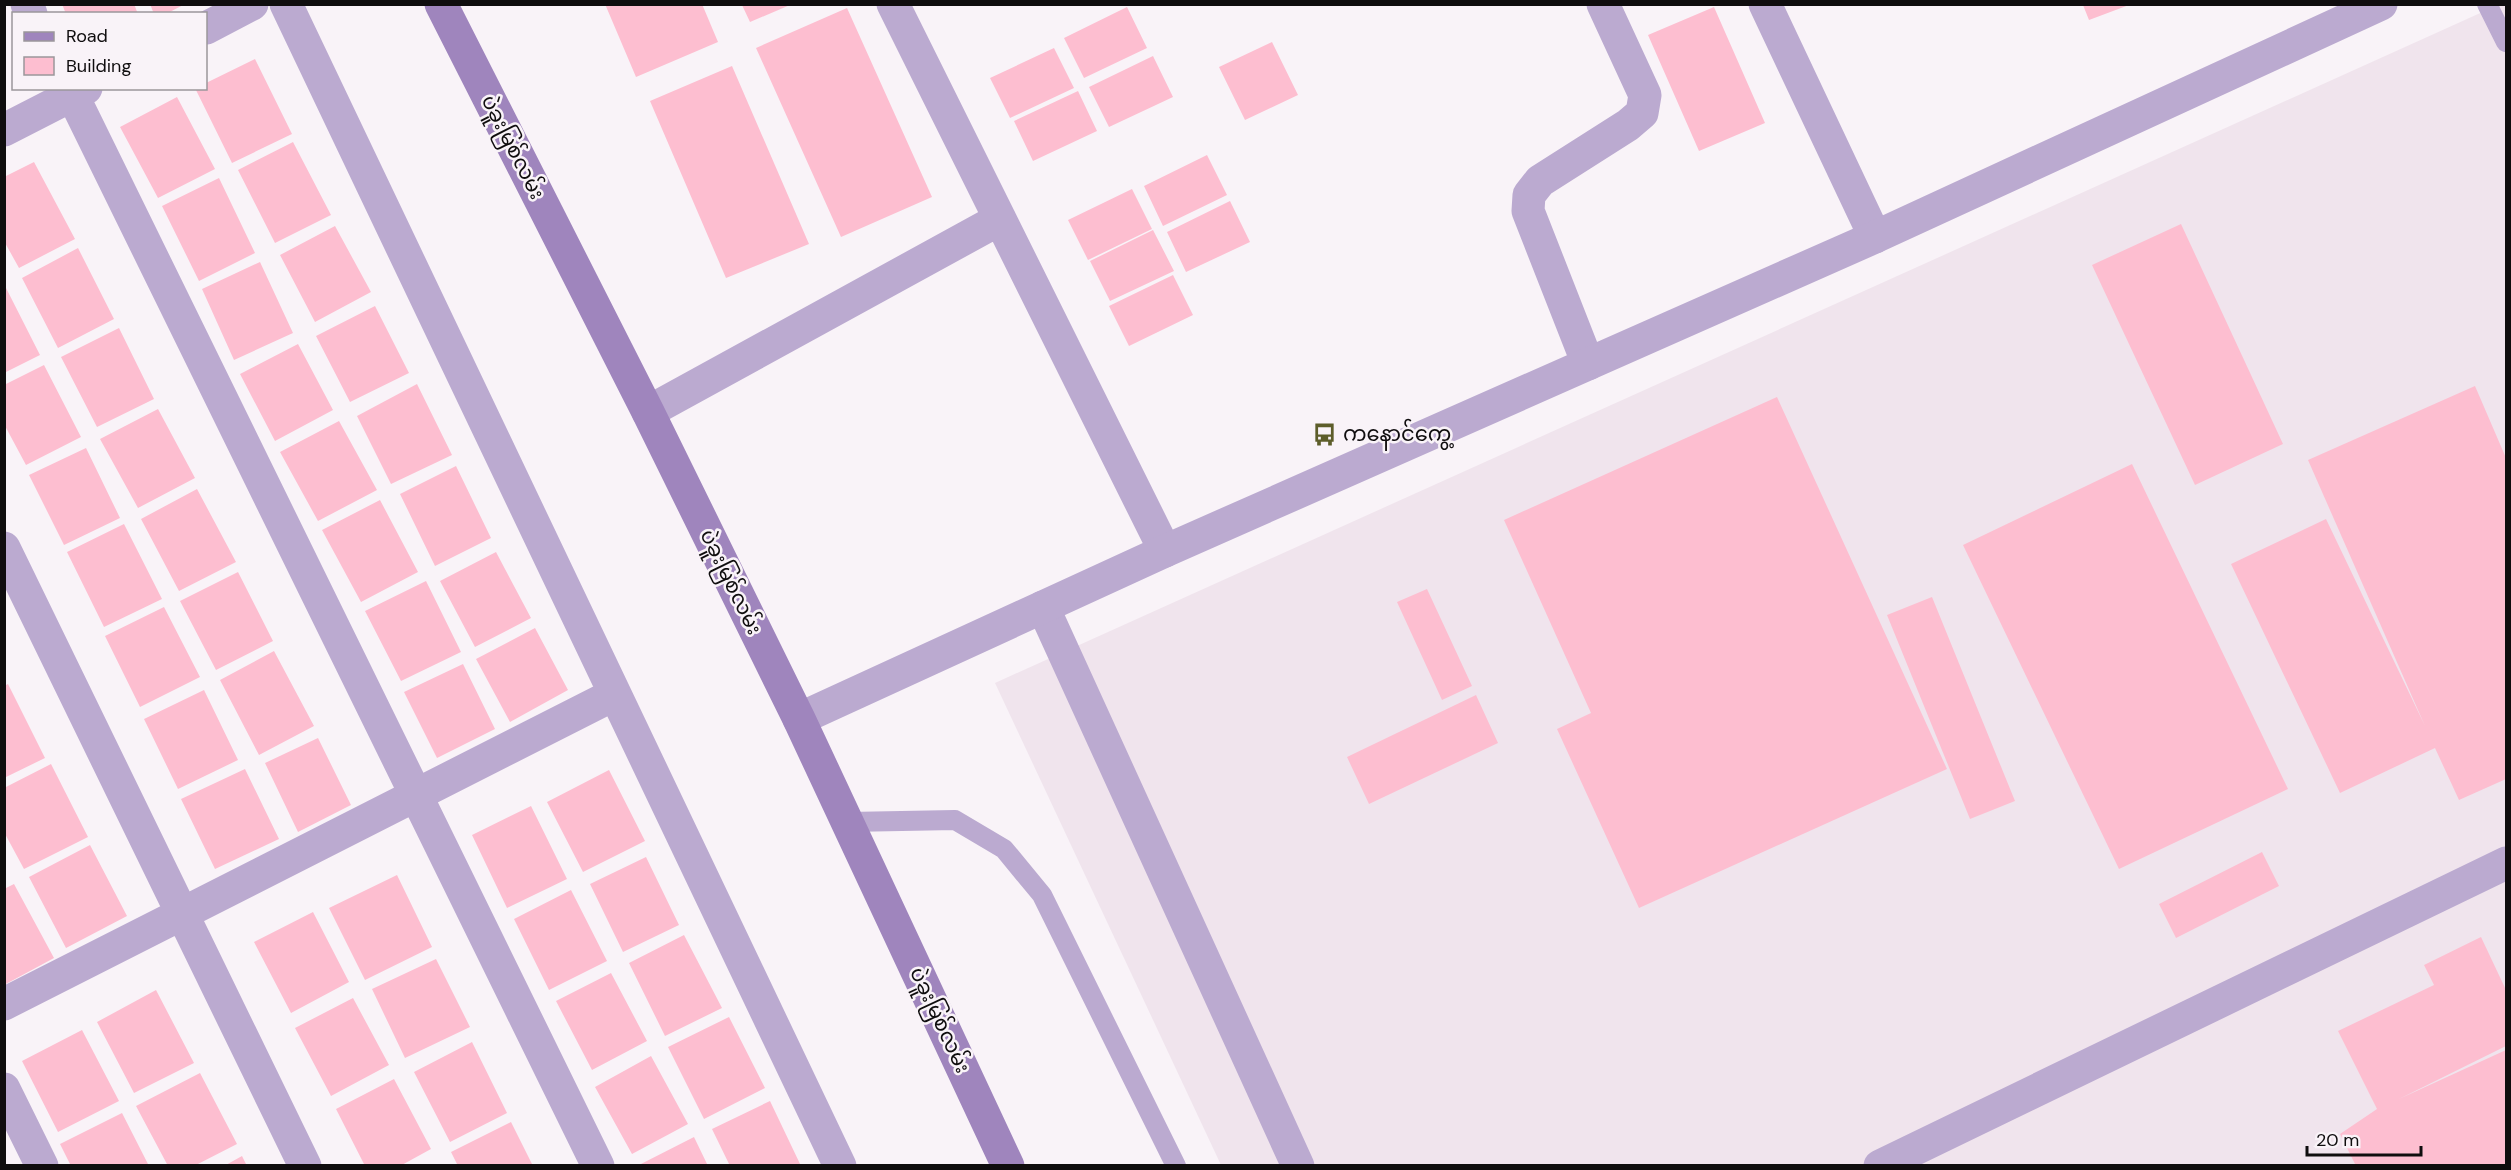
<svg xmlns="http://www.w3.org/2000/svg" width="2511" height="1170" viewBox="0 0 2511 1170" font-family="'DM Sans','Noto Sans Myanmar',sans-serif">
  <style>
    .built { fill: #f0e4ed }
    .building { fill: #fdbed0 }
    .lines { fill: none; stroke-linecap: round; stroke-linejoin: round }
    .service { stroke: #bbaad0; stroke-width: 20 }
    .minor { stroke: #bbaad0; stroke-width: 33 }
    .tertiary { stroke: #bbaad0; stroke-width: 33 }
    .secondary { stroke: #9f85bd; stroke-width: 33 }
    .labels { text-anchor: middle; stroke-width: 5; stroke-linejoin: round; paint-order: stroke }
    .street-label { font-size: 21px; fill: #0f0d0e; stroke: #f9f3f8 }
    .poi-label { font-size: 21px; fill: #0f0d0e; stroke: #f9f3f8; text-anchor: start }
  </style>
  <rect width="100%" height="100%" fill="#f9f3f8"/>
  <path class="built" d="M2498 5H2506V1165H1221L995 683Z"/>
  <path class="building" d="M62 4H134L138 14H66Z
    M150 4H185L166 14H154Z
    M605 4H702L718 42 636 77Z
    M742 5H790L750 22Z
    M2083 5H2129L2089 20Z
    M1127 7 1147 48 1084 78 1064 38Z
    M1714 7 1765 123 1699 151 1648 35Z
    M847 8 932 197 841 237 756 48Z
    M1272 42 1298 95 1245 120 1219 67Z
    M1054 48 1074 88 1010 118 990 78Z
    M1153 56 1173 97 1109 127 1089 87Z
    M255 59 292 134 232 163 195 88H206V83Z
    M732 66 809 244 726 278 650 101Z
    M1078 91 1097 131 1033 161 1014 121Z
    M177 97 215 169 158 198 120 127Z
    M293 142 331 215 275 243 238 170Z
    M1207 155 1227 195 1163 226 1144 186Z
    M34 162 75 239 19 268 4 241V177Z
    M219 178 255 253 199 281 162 206Z
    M1132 189 1152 229 1088 260 1068 220Z
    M1230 201 1250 242 1186 272 1167 232Z
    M2181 224 2283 444 2195 485 2092 265Z
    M335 226 371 292 315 322 280 255Z
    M1153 230 1174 271 1110 301 1090 261Z
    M78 248 114 319 58 348 22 278Z
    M260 262 293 333 234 360 202 289Z
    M1173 275 1193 315 1129 346 1109 306Z
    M4 284 40 355 4 373Z
    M375 306 409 373 350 402 316 336Z
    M119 328 154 399 97 427 61 357Z
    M298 344 333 410 275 441 240 374Z
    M44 365 81 437 26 465 4 424V385Z
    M417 384 452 455 391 484 357 416Z
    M2475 386 2506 458V779L2459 800 2435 748 2340 793 2231 564 2326 519 2425 726 2308 460Z
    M1777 397 1947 769 1639 908 1557 729 1591 713 1504 520Z
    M158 409 195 478 138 508 100 439Z
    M339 421 377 490 318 521 280 452Z
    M86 448 120 518 64 545 29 475Z
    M2132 464 2288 789 2119 869 1963 545Z
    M456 466 491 538 435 566 400 494Z
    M197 489 236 562 179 591 141 519Z
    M380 500 418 572 361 602 322 530Z
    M124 524 162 599 104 627 67 552Z
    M496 552 531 618 475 647 440 581Z
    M238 572 273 641 216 670 180 601Z
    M426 581 461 652 401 681 365 611Z
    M1427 589 1472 686 1442 700 1397 602Z
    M1932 597 2015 801 1970 819 1887 615Z
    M164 607 200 677 140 707 105 636Z
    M535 628 568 690 510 722 476 659Z
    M274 651 314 726 259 755 220 680Z
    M463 664 495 729 437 758 404 692Z
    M8 684 45 758 4 778V686Z
    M204 690 238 760 178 789 144 719Z
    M1476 695 1498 743 1369 804 1347 757Z
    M318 738 351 805 298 832 265 763Z
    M51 764 88 837 24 869 4 832V788Z
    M245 769 279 839 215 869 181 799Z
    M609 770 645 841 583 872 547 802Z
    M531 806 567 879 507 908 472 835Z
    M90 845 127 916 66 948 29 877Z
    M2262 852 2279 886 2176 938 2159 904Z
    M646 857 679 925 623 952 590 884Z
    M397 875 432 947 365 980 329 908Z
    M14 884 54 958 4 985V889Z
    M571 890 607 961 549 990 514 919Z
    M313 912 349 982 291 1013 254 942Z
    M684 935 722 1008 665 1036 629 963Z
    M2481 937 2506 990V1046L2399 1099 2506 1050V1166H2356L2340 1134 2377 1109 2338 1031 2434 985 2424 965Z
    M436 959 470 1027 405 1058 372 989Z
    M611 973 647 1041 592 1070 556 1001Z
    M156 990 194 1063 134 1093 97 1022Z
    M353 998 389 1065 331 1096 295 1028Z
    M729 1017 765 1088 704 1119 668 1047Z
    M82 1030 119 1101 58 1132 22 1061Z
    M472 1042 507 1113 450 1142 414 1072Z
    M651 1056 688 1124 632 1154 595 1087Z
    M200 1073 237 1144 194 1166H168L136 1106Z
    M394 1079 431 1149 400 1166H365L336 1109Z
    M770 1101 801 1166H730L712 1129Z
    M122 1113 149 1166H71L60 1144Z
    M511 1122 533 1166H458L451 1152Z
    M694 1137 708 1166H637Z
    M242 1156 247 1166H224Z"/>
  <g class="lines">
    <path class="service" d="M2487 4 2506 42
      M848 822 955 820 1004 849 1042 895 1176 1166"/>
    <path class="minor" d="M27 4 31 14
      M286 4 840 1166
      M893 4 1165 551
      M1765 4 1875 237
      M206 28 252 4
      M69 88 598 1166
      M4 130 86 88
      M1588 364 1528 211 1529 195 1540 181 1628 125 1642 113 1645 95 1603 4
      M648 412 1000 219
      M4 548 305 1166
      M1043 607 1298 1166
      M4 1004 615 694
      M4 1089 42 1166
      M1880 1166 2506 863"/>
    <path class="tertiary" d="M799 719 1165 551 1875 237 2381 4"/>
    <path class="secondary" d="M441 4 648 412 799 719 1008 1166"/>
  </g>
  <defs>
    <symbol id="bus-bare" viewBox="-9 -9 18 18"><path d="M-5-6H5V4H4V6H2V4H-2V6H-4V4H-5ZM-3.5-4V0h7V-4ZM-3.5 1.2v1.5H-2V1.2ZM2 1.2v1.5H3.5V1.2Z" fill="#5d5d2a" stroke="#f9f3f8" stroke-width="2.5" paint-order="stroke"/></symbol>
  </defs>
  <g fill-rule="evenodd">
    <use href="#bus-bare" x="1308" y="418" width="33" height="33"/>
  </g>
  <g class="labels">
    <g class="street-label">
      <text transform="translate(513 147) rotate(63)" y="7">ပဲခူးမြစ်လမ်း</text>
      <text transform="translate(731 582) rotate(64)" y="7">ပဲခူးမြစ်လမ်း</text>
      <text transform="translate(940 1020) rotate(65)" y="7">ပဲခူးမြစ်လမ်း</text>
    </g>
    <g class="poi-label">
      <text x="1343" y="441">ကနောင်ကွေ့</text>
    </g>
  </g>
  <rect width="2511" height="1170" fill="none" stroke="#0f0d0e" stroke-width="12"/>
  <rect x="12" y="12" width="195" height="78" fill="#f9f3f8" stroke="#9b979a" stroke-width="1.5"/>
  <rect x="24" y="32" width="30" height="9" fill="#9f85bd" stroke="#9b979a" stroke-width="1.5"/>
  <text x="66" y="42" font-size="18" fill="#0f0d0e">Road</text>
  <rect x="24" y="57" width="30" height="18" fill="#fdbed0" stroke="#9b979a" stroke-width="1.5"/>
  <text x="66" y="72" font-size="18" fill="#0f0d0e">Building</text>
  <path d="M2307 1146v9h114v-9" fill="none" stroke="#0f0d0e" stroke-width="3"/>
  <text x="2316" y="1146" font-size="18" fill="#0f0d0e" stroke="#f9f3f8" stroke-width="4.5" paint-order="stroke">20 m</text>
</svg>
